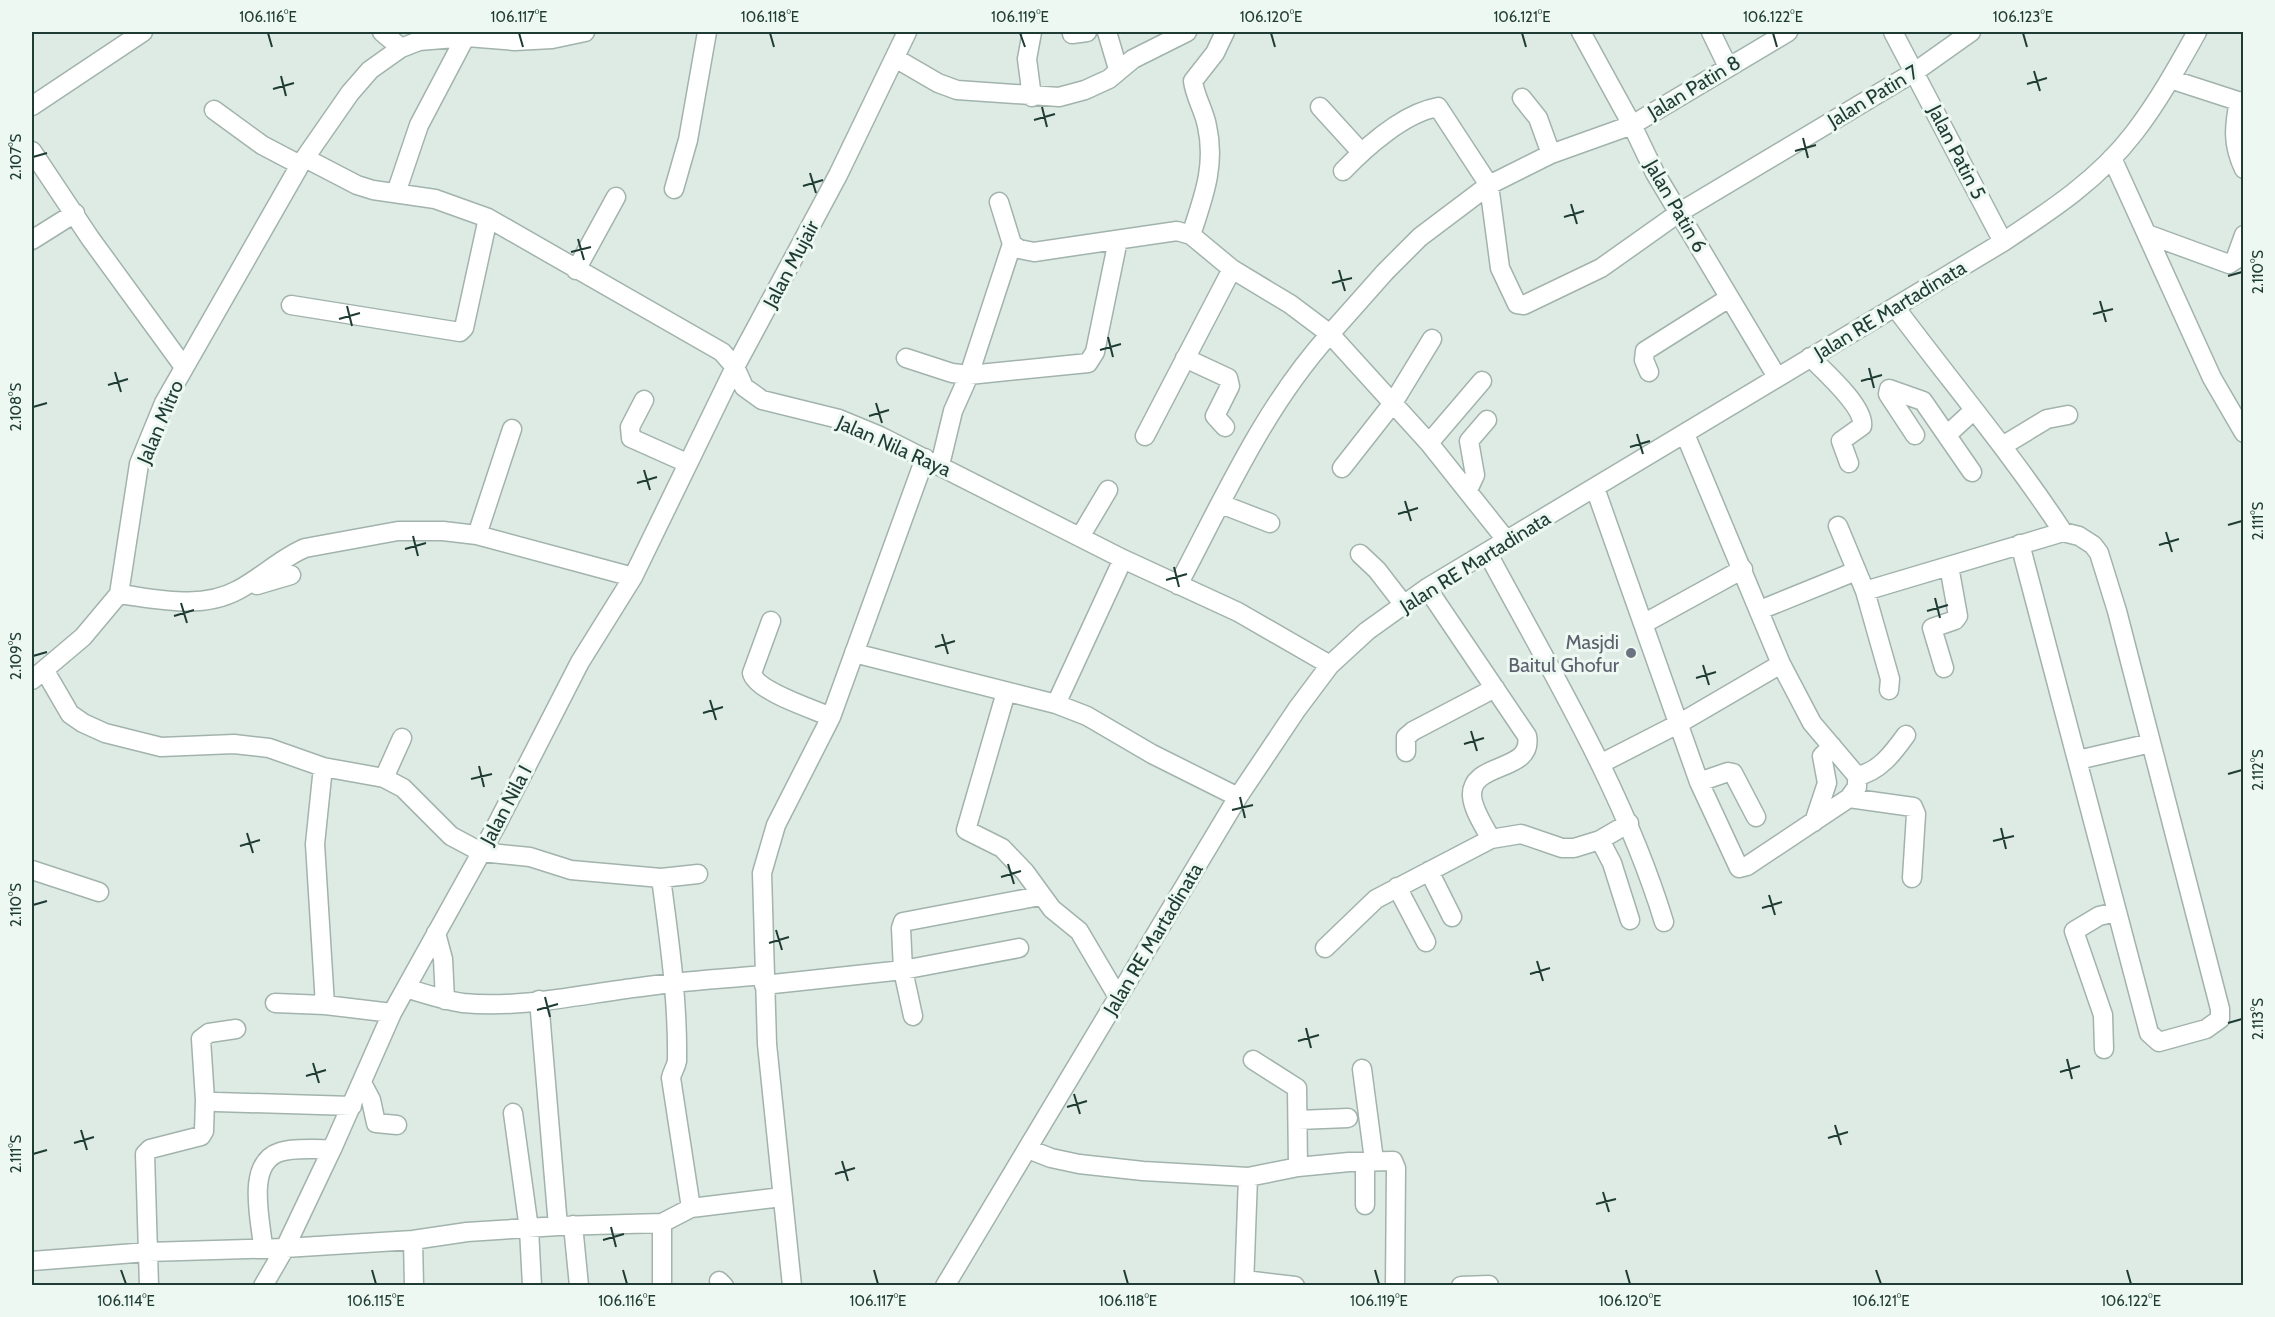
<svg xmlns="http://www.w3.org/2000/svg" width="2275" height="1317" viewBox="0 0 2275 1317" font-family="Cabin,sans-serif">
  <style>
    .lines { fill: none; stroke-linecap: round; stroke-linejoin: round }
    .minor-casing { stroke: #a1b3ac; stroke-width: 21 }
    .minor { stroke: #fff; stroke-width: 18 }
    .ticks { fill: none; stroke: #1e3c34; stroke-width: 2 }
    .worship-dot { fill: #6b7280; stroke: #eef8f3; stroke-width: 2 }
    .labels { text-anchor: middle; stroke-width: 6; stroke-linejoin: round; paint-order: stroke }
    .street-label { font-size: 20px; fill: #1e3c34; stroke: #eef8f3 }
    .worship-label { font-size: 20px; fill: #5b616d; stroke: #eef8f3; text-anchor: end }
    .neatline { fill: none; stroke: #1e3c34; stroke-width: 2 }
    .ticks-label { font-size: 15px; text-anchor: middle; fill: #1e3c34 }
  </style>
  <rect width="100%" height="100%" fill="#deebe5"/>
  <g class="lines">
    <defs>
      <path id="minor" d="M382 32 401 48
        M1032 32 1027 59 1032 97
        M1107 32 1118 69
        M1581 32 1632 125 1655 173 1777 377
        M1711 32 1728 67
        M1893 32 2003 242
        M1072 34 1087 32
        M895 58 938 83 957 90 1059 97 1085 90 1109 79 1133 59 1187 32
        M2170 79 2244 103
        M1522 98 1538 118 1551 154
        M2239 101C2234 127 2232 144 2244 169
        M32 106 143 32
        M1320 107 1361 152
        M214 110 262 145 300 165
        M32 151 90 238 184 367
        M305 158 357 185 373 190 435 199 488 218 722 352 735 367 744 387 762 400 839 419 880 436 1123 559 1238 612 1330 665
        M2112 158 2212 378 2244 433
        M1343 171C1366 147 1404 113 1438 107L1489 185 1500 268 1517 304 1524 305 1601 268 1680 212 1916 71 1971 32
        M674 189 688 140 707 32
        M396 193 419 125 468 32
        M999 202 1012 244 1019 249 1034 252 1177 231 1191 235 1232 269 1290 304 1330 334 1385 272 1420 237 1489 185 1551 154 1632 125 1788 32
        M2147 234 2229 264 2235 260 2244 235
        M1191 235C1203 198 1216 166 1207 126 1204 110 1195 97 1193 81L1215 53 1225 32
        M32 240 75 213
        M576 270 616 197
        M291 305 460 332 464 328 488 218
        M1895 307C1951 382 2012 454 2063 532
        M1810 357C1824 371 1865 407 1862 426L1841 441 1849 463
        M906 358 952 373 969 375 1088 363 1095 352 1118 240
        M1185 358 1228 378 1230 386 1215 416 1225 427
        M1649 372 1644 360 1645 351 1729 298
        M644 400 630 427 631 438 687 463
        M1685 434 1781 664 1812 723 1857 776V787L1849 798 1747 866 1739 868 1699 782
        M1948 434 1973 411
        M1915 435 1888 394 1889 389 1923 401 1972 472
        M1145 436 1232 269
        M1429 443 1482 381
        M2004 445 2047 419 2068 415
        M940 465 953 411 969 375 1012 244
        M1342 468 1393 403 1432 339
        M1595 488 1699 782 1728 772 1733 773 1756 817
        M1468 490 1475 475 1469 441 1487 420
        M1221 504 1270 523
        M1838 526 1865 591 1890 679 1889 690
        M477 535 512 429
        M1080 537 1108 490
        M1487 552C1552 673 1624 791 1664 922
        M1360 554 1377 570 1404 605
        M257 585 291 575
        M1178 585C1224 498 1264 407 1330 334L1429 443 1507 541
        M1427 588 1527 736C1534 773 1470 761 1472 796 1473 810 1484 826 1491 839
        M1865 591 2063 532 2079 536 2093 545 2099 553 2117 611 2220 1009V1019L2206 1029 2159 1042 2149 1033 2020 544
        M119 594C158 599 201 610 238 590 261 578 281 558 305 548L398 531H443L477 535 633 577
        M1760 610 1856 571
        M771 621 752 673C756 691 813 709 831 717
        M1643 624 1743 569
        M854 653 1056 704 1087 716 1152 754 1238 797
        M1944 668 1932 628 1955 620 1958 616 1949 566
        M45 671 70 714 83 723 105 733 161 747 234 744 269 748 323 767 384 778 403 788 451 836 481 852 530 857 571 870 661 878C669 938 678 999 677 1061 676 1067 672 1072 671 1078L691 1208
        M32 680 83 637 119 594 139 464 164 403 300 165 350 93 370 70 401 48 419 41 467 37 515 41 552 39 585 32
        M1006 692 966 830 1002 848 1025 872 1052 909 1079 931 1118 997
        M1056 704 1123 559
        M1406 752V737L1413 731 1495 688
        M2078 760 2151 743
        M1600 764 1680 723 1781 664
        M323 767 315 844 325 1005
        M1857 776C1879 772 1893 753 1906 735
        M384 778 402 738
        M1849 798 1913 807 1916 814 1912 878
        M1814 822 1827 783 1822 756 1832 746
        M1600 840 1612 863 1630 920
        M32 870 99 892
        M1429 871 1452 917
        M661 878 698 874
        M1397 887 1426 942
        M436 933 443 959 445 1000
        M1325 948 1376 899 1491 839 1521 834 1562 848H1574L1600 840 1629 823
        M764 985 903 970 1019 948
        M406 988C425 994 443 1000 463 1003 521 1009 583 994 641 987 681 981 722 979 763 975
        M539 1000 558 1226
        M275 1003 325 1005 392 1013
        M913 1016 903 970 901 928 903 922 1040 896
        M236 1029 209 1033 201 1039 205 1100 216 1102 352 1106
        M2104 1049 2103 1015 2074 931 2099 916 2116 912
        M1253 1060 1297 1088 1298 1167
        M1362 1069 1374 1160
        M362 1083 371 1100 376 1123 397 1125
        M513 1113 529 1229 532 1286
        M1298 1120 1348 1118
        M1028 1149 1051 1158 1079 1164 1143 1171 1248 1177 1298 1167 1349 1162 1393 1161 1396 1168 1395 1286
        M1365 1205V1162
        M573 1225 579 1286
        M413 1240 414 1286
        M263 1247C261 1221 245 1163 280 1152 295 1147 316 1150 332 1149
        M32 1261 148 1252 285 1248 413 1240 467 1232 558 1226 662 1223 691 1208 782 1197
        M1245 1280 1295 1286
        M719 1281 724 1286
        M149 1286 145 1154 150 1149 201 1136 204 1131 205 1100
        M263 1286 285 1248 332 1149 392 1013 496 826 580 662 633 577 735 367 838 175 907 32
        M662 1286V1223
        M792 1286 767 1044 762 873 776 825 831 717 925 458
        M945 1286 1238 797 1297 709 1330 665 1367 631 1427 588 2003 242C2050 211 2099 179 2134 133 2158 102 2178 66 2197 32
        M1244 1286 1248 1177
        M1461 1286 1489 1285"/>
    </defs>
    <use href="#minor" class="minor-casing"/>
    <use href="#minor" class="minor"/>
  </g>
  <path class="ticks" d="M268 33 272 47M519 33 523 47M770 33 774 47M1020 33 1025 47M1271 33 1275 47M1522 33 1526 47M1773 33 1777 47M2023 33 2027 47M2034 71 2040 91M281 76 286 96M2027 84 2047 78M273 89 294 83M1042 107 1047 127M1034 120 1055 114M1803 138 1808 158M1795 151 1816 145M33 157 47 153M810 173 816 193M803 186 823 180M1571 204 1577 224M1564 217 1584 211M578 239 584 260M571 252 591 247M1339 270 1345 291M2228 276 2242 272M1332 283 1352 278M2100 301 2106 322M347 306 352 326M2093 314 2113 309M339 319 360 313M1108 337 1113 357M1100 350 1121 344M1869 368 1874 388M115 372 121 392M1861 381 1882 375M108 385 128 379M876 403 882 423M33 407 47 403M869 416 889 410M1637 434 1643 454M1630 447 1650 441M644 470 650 490M637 483 657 477M1405 501 1411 521M1398 514 1418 508M2228 525 2242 521M2166 532 2172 552M413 536 418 556M2159 545 2179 539M405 549 426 543M1174 567 1179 587M1166 580 1187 574M1935 598 1940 618M181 603 187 623M1927 611 1948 605M174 616 194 610M942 634 948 654M935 647 955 641M33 656 47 652M1703 665 1709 685M1696 678 1716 672M710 700 716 720M703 713 723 707M1471 731 1477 751M1464 744 1484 738M479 766 484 787M2228 774 2242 770M471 779 492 774M1240 797 1245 818M1232 810 1253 805M2001 828 2006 849M247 833 253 853M1993 841 2014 836M240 846 260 840M1008 864 1014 884M1001 877 1021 871M1769 895 1775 915M33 905 47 901M1762 908 1782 902M776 930 782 950M769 943 789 937M1537 961 1543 981M1530 974 1550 968M545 997 550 1017M537 1010 558 1004M2228 1023 2242 1019M1306 1028 1311 1048M1298 1041 1319 1035M2067 1059 2072 1079M313 1063 319 1083M2060 1072 2080 1066M306 1076 326 1070M1074 1094 1080 1114M1067 1107 1087 1101M1835 1125 1841 1145M81 1130 87 1150M1828 1138 1848 1132M74 1143 94 1137M33 1154 47 1150M842 1161 848 1181M835 1174 855 1168M1603 1192 1609 1212M1596 1204 1616 1199M611 1227 616 1247M603 1240 624 1234M121 1270 126 1284M372 1270 376 1284M623 1270 627 1284M874 1270 878 1284M1124 1270 1128 1284M1375 1270 1379 1284M1626 1270 1630 1284M1876 1270 1881 1284M2127 1270 2131 1284"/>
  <circle class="worship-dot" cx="1631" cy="653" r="6"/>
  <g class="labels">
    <g class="street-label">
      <text transform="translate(1694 87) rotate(-31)" y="7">Jalan Patin 8</text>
      <text transform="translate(1873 96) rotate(-31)" y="7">Jalan Patin 7</text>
      <text transform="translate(1957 152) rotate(63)" y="7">Jalan Patin 5</text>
      <text transform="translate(1676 206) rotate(60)" y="7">Jalan Patin 6</text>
      <text transform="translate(791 264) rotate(-62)" y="7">Jalan Mujair</text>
      <text transform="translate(1890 310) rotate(-31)" y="7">Jalan RE Martadinata</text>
      <text transform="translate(160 422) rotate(-67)" y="7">Jalan Mitro</text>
      <text transform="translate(894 446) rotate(24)" y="7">Jalan Nila Raya</text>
      <text transform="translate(1475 562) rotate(-32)" y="7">Jalan RE Martadinata</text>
      <text transform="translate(506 805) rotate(-62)" y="7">Jalan Nila I</text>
      <text transform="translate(1153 939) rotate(-59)" y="7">Jalan RE Martadinata</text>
    </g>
    <g class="worship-label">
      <text x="1619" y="649">Masjdi<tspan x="1619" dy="23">Baitul Ghofur</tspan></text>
    </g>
  </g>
  <rect width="2275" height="1317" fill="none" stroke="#eef8f3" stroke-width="66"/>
  <rect x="33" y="33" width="2209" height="1251" class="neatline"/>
  <g class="ticks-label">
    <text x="268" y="22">106.116°E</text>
    <text x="519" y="22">106.117°E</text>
    <text x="770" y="22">106.118°E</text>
    <text x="1020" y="22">106.119°E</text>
    <text x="1271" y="22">106.120°E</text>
    <text x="1522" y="22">106.121°E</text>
    <text x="1773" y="22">106.122°E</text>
    <text x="2023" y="22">106.123°E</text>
    <text transform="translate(16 157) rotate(-90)" y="5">2.107°S</text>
    <text transform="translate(2258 272) rotate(-90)" y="5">2.110°S</text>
    <text transform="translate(16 407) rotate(-90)" y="5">2.108°S</text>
    <text transform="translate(2258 521) rotate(-90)" y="5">2.111°S</text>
    <text transform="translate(16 656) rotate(-90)" y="5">2.109°S</text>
    <text transform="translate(2258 770) rotate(-90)" y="5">2.112°S</text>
    <text transform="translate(16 905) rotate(-90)" y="5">2.110°S</text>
    <text transform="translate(2258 1019) rotate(-90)" y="5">2.113°S</text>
    <text transform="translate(16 1154) rotate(-90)" y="5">2.111°S</text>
    <text x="126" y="1306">106.114°E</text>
    <text x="376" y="1306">106.115°E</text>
    <text x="627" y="1306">106.116°E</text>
    <text x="878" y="1306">106.117°E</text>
    <text x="1128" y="1306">106.118°E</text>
    <text x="1379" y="1306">106.119°E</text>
    <text x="1630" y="1306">106.120°E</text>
    <text x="1881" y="1306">106.121°E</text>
    <text x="2131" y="1306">106.122°E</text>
  </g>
</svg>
